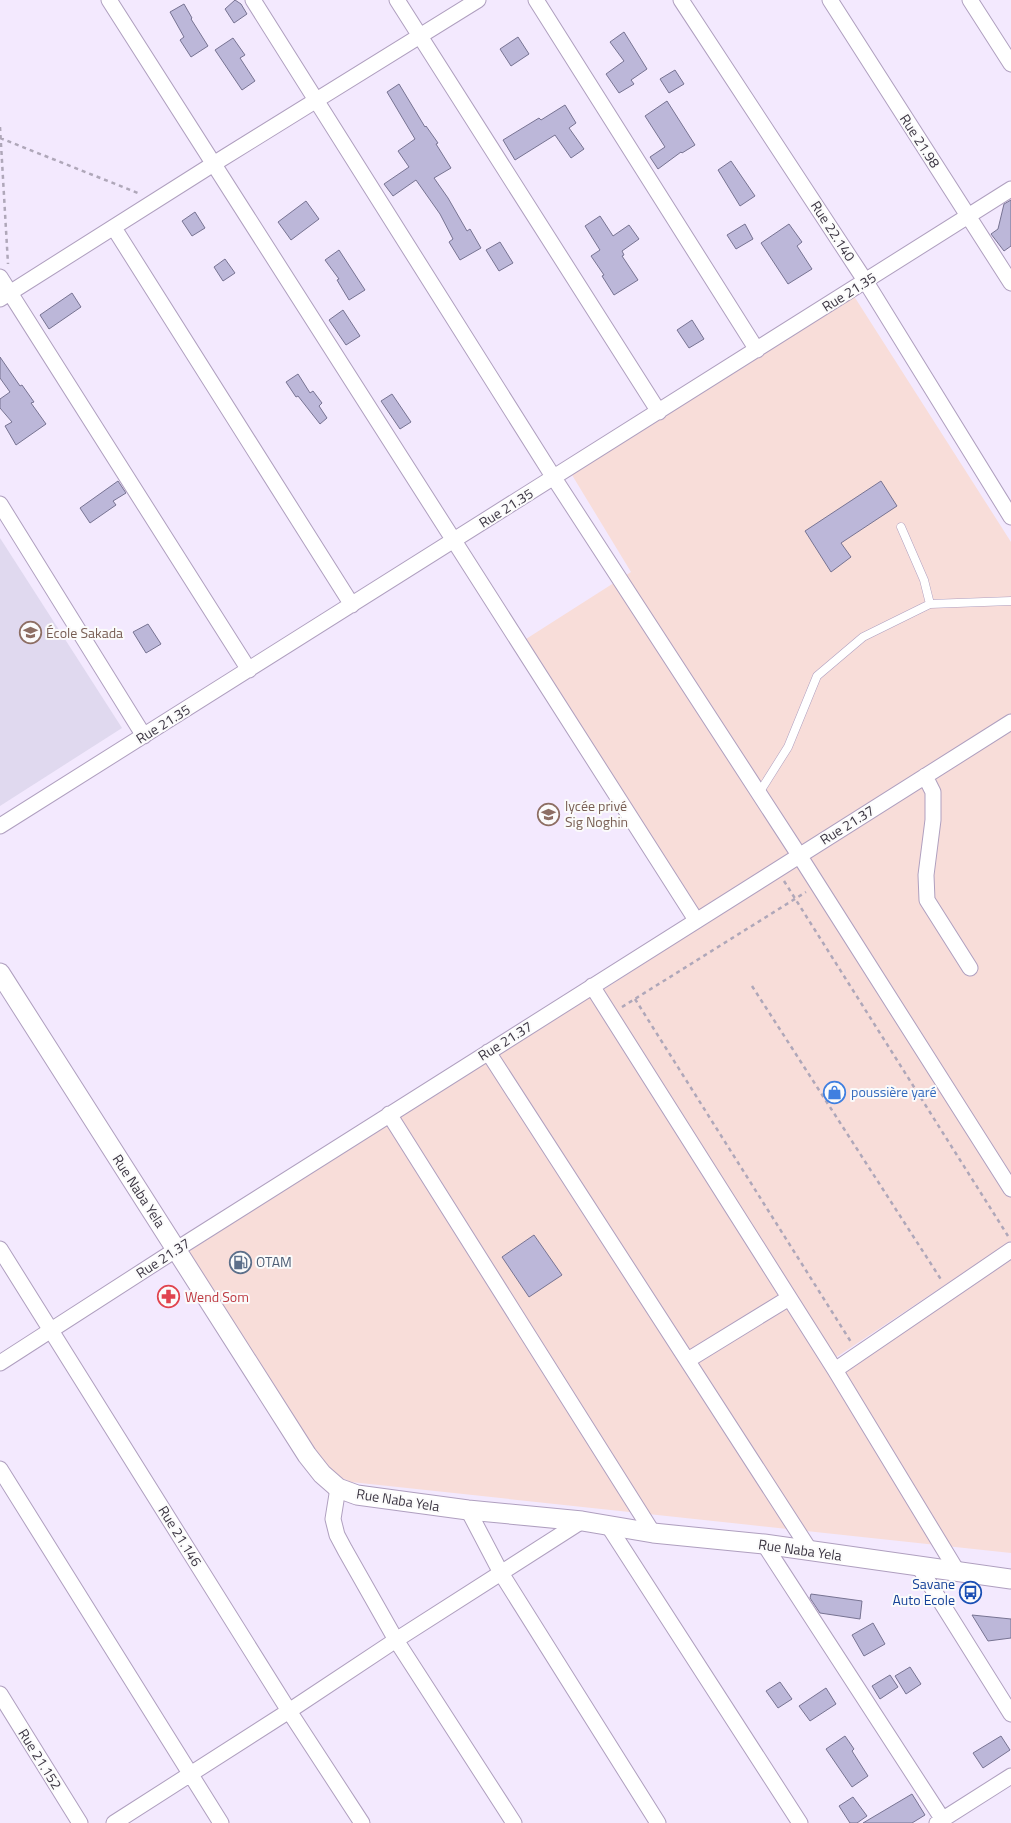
<svg xmlns="http://www.w3.org/2000/svg" width="1011" height="1823" viewBox="0 0 1011 1823" font-family="'Titillium Web',sans-serif">
  <style>
    .commercial { fill: #f8ddd9 }
    .education { fill: #e0d9ef }
    .building { fill: #bcb7d9; stroke: #777392 }
    .lines { fill: none; stroke-linecap: round; stroke-linejoin: round }
    .service-casing { stroke: #af9fbf; stroke-width: 9 }
    .minor-casing { stroke: #af9fbf; stroke-width: 17 }
    .tertiary-casing { stroke: #af9fbf; stroke-width: 21 }
    .path { stroke: #afa7b9; stroke-width: 2.5; stroke-dasharray: 4 4; stroke-linecap: butt }
    .service { stroke: #fff; stroke-width: 8 }
    .minor { stroke: #fff; stroke-width: 15 }
    .tertiary { stroke: #fff; stroke-width: 19 }
    .labels { text-anchor: middle; stroke-width: 4; stroke-linejoin: round; paint-order: stroke }
    .street-label { font-size: 14px; fill: #3c3643; stroke: #fbfbfb }
    .education-label { font-size: 14px; fill: #785e54; stroke: #fbfbfb; text-anchor: start }
    .shop-label { font-size: 14px; fill: #366cbe; stroke: #fbfbfb; text-anchor: start }
    .service-label { font-size: 14px; fill: #4e5e75; stroke: #fbfbfb; text-anchor: start }
    .health-label { font-size: 14px; fill: #be3a42; stroke: #fbfbfb; text-anchor: start }
    .transit-label { font-size: 14px; fill: #164399; stroke: #fbfbfb; text-anchor: end }
  </style>
  <rect width="100%" height="100%" fill="#f3e9fe"/>
  <path class="commercial" d="M852 293 1011 542V1241L835 1358 603 990 705 924 526 639 631 572 572 475Z
    M590 994 833 1379 1011 1260V1553L351 1482 335 1475 324 1464 188 1252Z"/>
  <path class="education" d="M0 538 122 728 0 806Z"/>
  <path class="building" d="M235 0 241 4 247 14 234 23 225 9Z
    M184 4 192 18 191 19 208 46 191 57 180 40 184 37 170 12Z
    M624 32 647 69 631 80 634 84 619 93 606 74 624 61 610 42Z
    M518 37 529 54 511 66 500 49Z
    M233 38 245 55 240 58 255 81 242 90 215 50Z
    M675 70 684 84 669 93 660 79Z
    M399 84 425 127 426 126 438 143 436 144 451 168 434 178 448 198 467 231 470 229 481 248 460 260 449 242 453 239 440 214 416 180 393 196 384 184 409 167 398 151 415 139 387 92Z
    M667 101 695 145 682 153 681 152 658 169 650 157 665 147 645 116Z
    M565 105 576 123 569 128 584 149 571 158 555 135 515 160 503 140 539 118 541 120Z
    M731 161 755 196 740 206 718 170Z
    M1011 200V246L1004 251 991 234 998 229 1004 204Z
    M306 201 319 219 291 240 278 222Z
    M195 212 205 228 192 236 182 221Z
    M600 216 613 236 629 225 639 239 622 251 624 255 622 256 638 280 614 295 602 276 604 275 591 256 600 250 585 226Z
    M745 224 753 239 736 249 727 235Z
    M789 224 802 242 797 246 812 269 788 284 761 243Z
    M500 242 513 263 499 271 486 250Z
    M339 250 365 290 349 300 337 280 339 279 325 260Z
    M225 259 235 273 223 281 214 267Z
    M72 293 81 307 49 329 40 315Z
    M343 310 360 336 346 345 329 320Z
    M692 320 704 339 689 348 677 330Z
    M0 357 20 386 22 385 34 402 31 403 46 424 16 445 5 426 12 422 0 408V399L10 392 0 378Z
    M298 374 310 393 313 391 322 403 319 406 327 418 320 424 298 396 296 397 286 382Z
    M392 394 411 422 400 429 381 401Z
    M118 481 126 493 113 501 116 505 90 523 80 508Z
    M881 481 897 506 841 543 851 557 831 572 805 531Z
    M148 624 161 644 146 653 133 632Z
    M534 1235 562 1275 529 1297 502 1257Z
    M811 1594 862 1601 860 1619 820 1613 810 1598Z
    M972 1615 1011 1619V1638L988 1641Z
    M873 1623 885 1644 864 1656 852 1635Z
    M910 1667 921 1684 906 1694 895 1676Z
    M890 1675 898 1687 880 1699 872 1686Z
    M780 1682 792 1699 778 1708 766 1691Z
    M826 1688 836 1704 810 1721 799 1706Z
    M845 1736 854 1749 852 1751 868 1776 852 1787 826 1749Z
    M1001 1736 1010 1750 983 1768 973 1753Z
    M912 1794 925 1815 912 1823H863Z
    M853 1797 867 1816 857 1823H850L839 1806Z"/>
  <g class="lines">
    <defs>
      <path id="service" d="M901 527 924 580 930 604
        M759 793 788 747 817 676 863 637 930 604 1011 601"/>
      <path id="minor" d="M109 0 696 920
        M253 0 554 478 799 855 1011 1189
        M397 0 659 412
        M536 0 757 350
        M681 0 866 282 1011 517
        M830 0 1011 283
        M970 0 1011 64
        M114 228 352 605
        M0 277 249 670
        M0 299 215 163 478 0
        M0 504 144 736
        M925 776 933 792V820L926 875 927 900 970 968
        M0 826 1011 189
        M592 986 835 1370 957 1571
        M488 1052 811 1552
        M389 1114 653 1533
        M0 1249 289 1711 362 1823
        M688 1360 789 1298
        M0 1363 177 1249 1011 722
        M835 1370 1011 1250
        M0 1469 221 1823
        M338 1488 333 1519 337 1535 345 1550 396 1640 514 1823
        M468 1510 501 1573 658 1823
        M609 1527 800 1823
        M764 1544 945 1823
        M919 1567 1011 1714
        M0 1694 80 1823
        M114 1823 289 1711 396 1640 582 1521
        M937 1823 1011 1776"/>
      <path id="tertiary" d="M0 973 307 1455 322 1474 338 1488 357 1495 468 1510 582 1521 653 1533 764 1544 1011 1579"/>
    </defs>
    <use href="#service" class="service-casing"/>
    <use href="#minor" class="minor-casing"/>
    <use href="#tertiary" class="tertiary-casing"/>
    <path class="path" d="M0 127 8 264
      M0 138 138 193
      M784 881 1008 1236
      M752 986 942 1281
      M635 999 851 1342
      M622 1007 806 892"/>
    <use href="#service" class="service"/>
    <use href="#minor" class="minor"/>
    <use href="#tertiary" class="tertiary"/>
  </g>
  <defs>
    <symbol id="school-ring" viewBox="-11 -11 22 22"><circle r="9.5" fill="#fbfbfb" stroke="#8d6e63" stroke-width="1.5"/><path d="M0-5L7-2L0 1L-7-2ZM-4 1L0 2.5L4 1V4Q0 6-4 4Z" fill="#8d6e63"/></symbol>
    <symbol id="shop-ring" viewBox="-11 -11 22 22"><circle r="9.5" fill="#fbfbfb" stroke="#3f7fe0" stroke-width="1.5"/><path d="M-5-2.5h2.3a2.7 3.5 0 0 1 5.4 0H5L5.5 6h-11ZM-1.5-2.5h3a1.5 2.3 0 0 0-3 0Z" fill="#3f7fe0"/></symbol>
    <symbol id="fuel-ring" viewBox="-11 -11 22 22"><circle r="9.5" fill="#fbfbfb" stroke="#5c6f8a" stroke-width="1.5"/><path d="M-5.5-6h7V0h2V4h1.3V-2.5L3-4.5l.8-.8L6-3V5H2.5V1h-1V6h-7ZM-4.2-4.7v3.2H.2V-4.7Z" fill="#5c6f8a"/></symbol>
    <symbol id="pharmacy-ring" viewBox="-11 -11 22 22"><circle r="9.5" fill="#fbfbfb" stroke="#e0444e" stroke-width="1.5"/><path d="M-2-6h4v4h4v4h-4v4h-4v-4h-4v-4h4Z" fill="#e0444e"/></symbol>
    <symbol id="bus-ring" viewBox="-11 -11 22 22"><circle r="9.5" fill="#fbfbfb" stroke="#1a4fb4" stroke-width="1.5"/><path d="M-5-6H5V4H4V6H2V4H-2V6H-4V4H-5ZM-3.5-4V0h7V-4ZM-3.5 1.2v1.5H-2V1.2ZM2 1.2v1.5H3.5V1.2Z" fill="#1a4fb4"/></symbol>
  </defs>
  <g fill-rule="evenodd">
    <use href="#school-ring" x="18" y="620" width="25" height="25"/>
    <use href="#school-ring" x="536" y="802" width="25" height="25"/>
    <use href="#shop-ring" x="822" y="1080" width="25" height="25"/>
    <use href="#fuel-ring" x="228" y="1250" width="25" height="25"/>
    <use href="#pharmacy-ring" x="156" y="1284" width="25" height="25"/>
    <use href="#bus-ring" x="958" y="1580" width="25" height="25"/>
  </g>
  <g class="labels">
    <g class="street-label">
      <text transform="translate(920 141) rotate(57)" y="5">Rue 21.98</text>
      <text transform="translate(833 231) rotate(57)" y="5">Rue 22.140</text>
      <text transform="translate(849 292) rotate(-32)" y="5">Rue 21.35</text>
      <text transform="translate(506 508) rotate(-32)" y="5">Rue 21.35</text>
      <text transform="translate(163 724) rotate(-32)" y="5">Rue 21.35</text>
      <text transform="translate(847 825) rotate(-32)" y="5">Rue 21.37</text>
      <text transform="translate(505 1041) rotate(-32)" y="5">Rue 21.37</text>
      <text transform="translate(139 1191) rotate(57)" y="5">Rue Naba Yela</text>
      <text transform="translate(163 1258) rotate(-33)" y="5">Rue 21.37</text>
      <text transform="translate(398 1500) rotate(9)" y="5">Rue Naba Yela</text>
      <text transform="translate(180 1536) rotate(58)" y="5">Rue 21.146</text>
      <text transform="translate(800 1550) rotate(8)" y="5">Rue Naba Yela</text>
      <text transform="translate(40 1759) rotate(58)" y="5">Rue 21.152</text>
    </g>
    <g class="education-label">
      <text x="46" y="638">École Sakada</text>
      <text x="565" y="811">lycée privé<tspan x="565" dy="16">Sig Noghin</tspan></text>
    </g>
    <g class="shop-label">
      <text x="851" y="1097">poussière yaré</text>
    </g>
    <g class="service-label">
      <text x="256" y="1267">OTAM</text>
    </g>
    <g class="health-label">
      <text x="185" y="1302">Wend Som</text>
    </g>
    <g class="transit-label">
      <text x="955" y="1589">Savane<tspan x="955" dy="16">Auto Ecole</tspan></text>
    </g>
  </g>
</svg>
